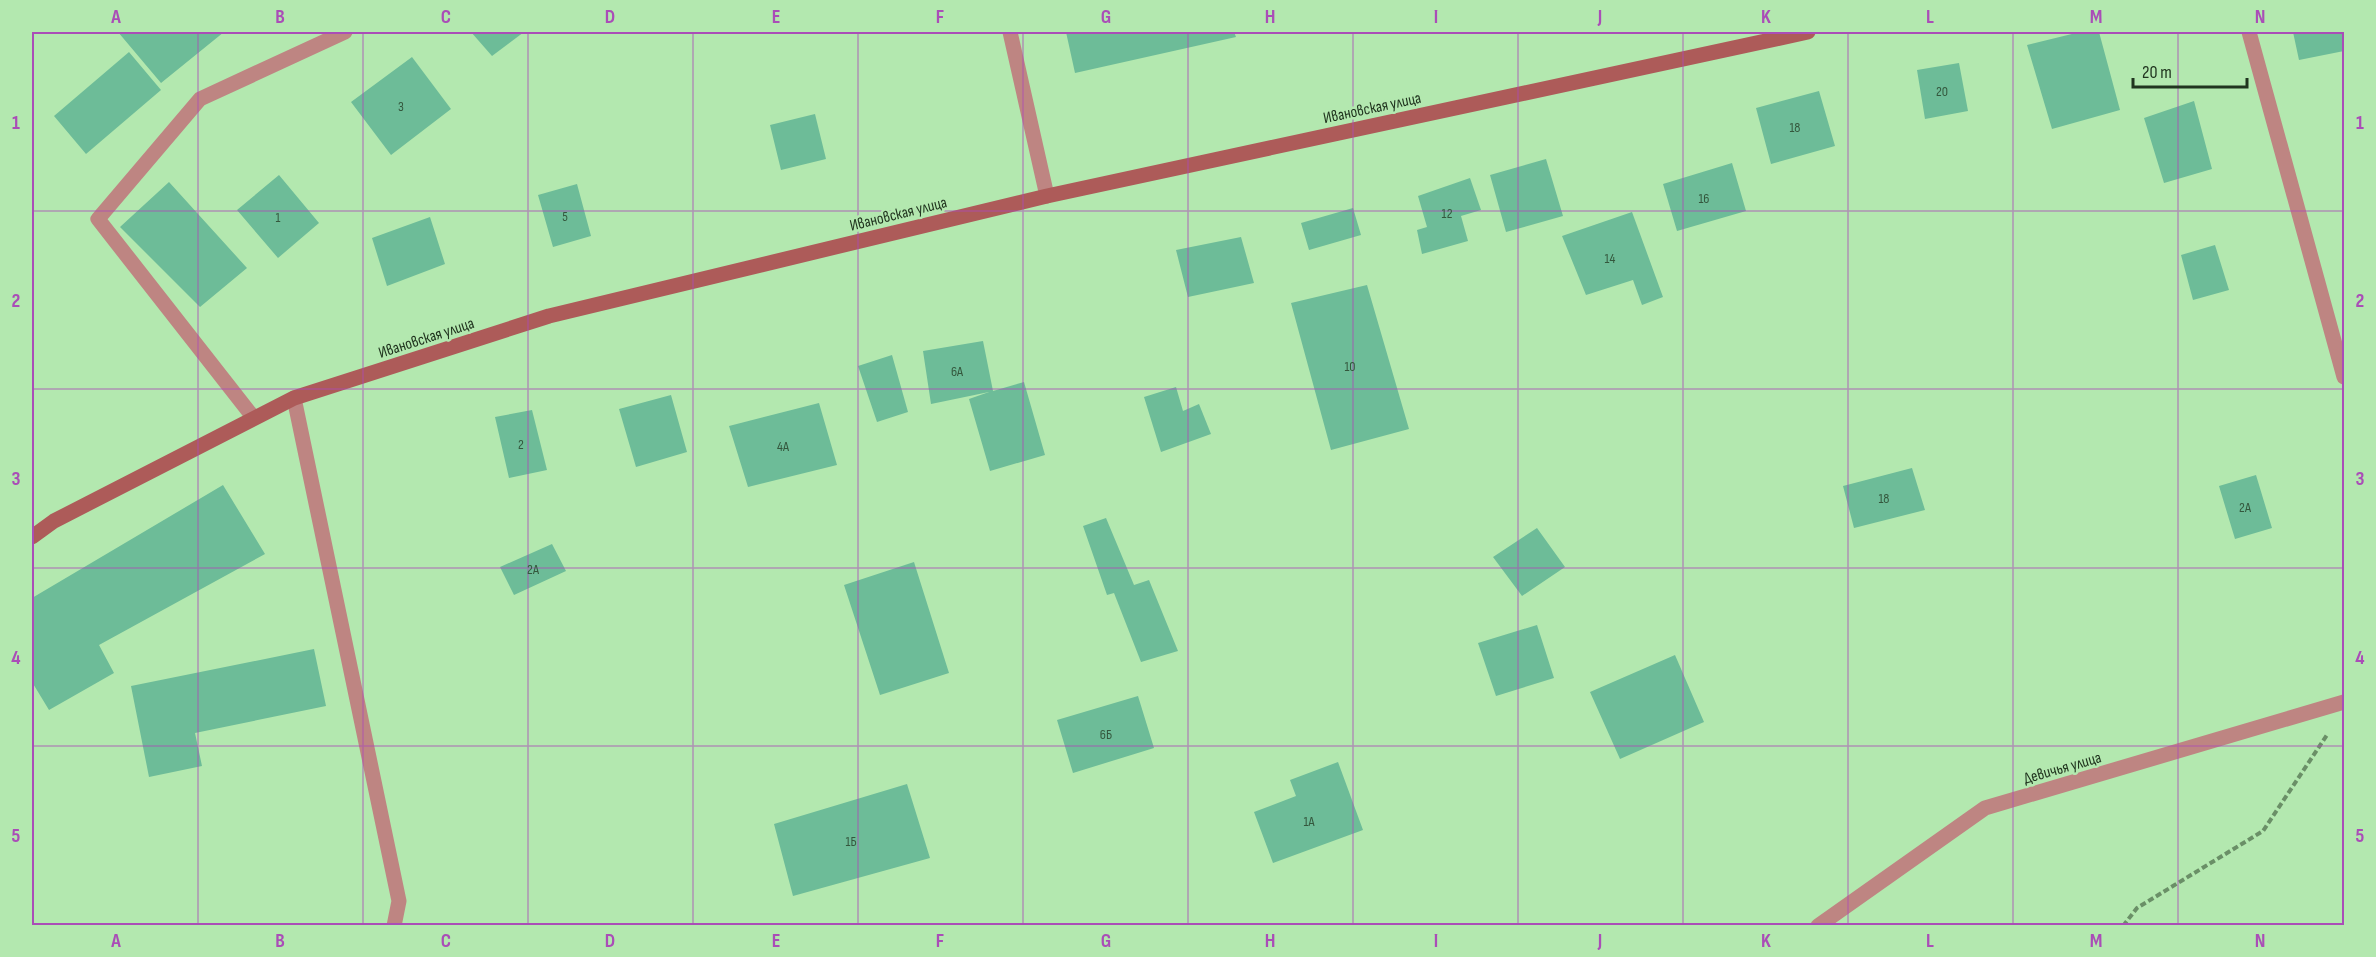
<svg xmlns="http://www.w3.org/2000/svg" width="2376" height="957" viewBox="0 0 2376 957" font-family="'Sofia Sans Condensed',sans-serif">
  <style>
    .building { fill: #6dbc98 }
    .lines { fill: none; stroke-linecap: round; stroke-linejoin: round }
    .path { stroke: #6a8f67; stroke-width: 4; stroke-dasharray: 6 3; stroke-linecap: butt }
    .service { stroke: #be8582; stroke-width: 15 }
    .minor { stroke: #be8582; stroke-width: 15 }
    .secondary { stroke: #ad5b59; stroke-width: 15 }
    .grid { fill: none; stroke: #aa4db7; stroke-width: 1.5; stroke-opacity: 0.55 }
    .labels { text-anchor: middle; stroke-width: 5; stroke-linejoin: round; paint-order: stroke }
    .number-label { font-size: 14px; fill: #34573d }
    .street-label { font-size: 16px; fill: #21351f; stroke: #b3e8af }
    .neatline { fill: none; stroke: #aa4db7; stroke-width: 2 }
    .grid-label { font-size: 20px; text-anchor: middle; font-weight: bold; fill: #aa4db7 }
  </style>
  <rect width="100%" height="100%" fill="#b3e8af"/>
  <path class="building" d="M118 32H224L161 83Z
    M471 32H524L492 56Z
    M1066 32H1234L1236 37 1075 73Z
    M2080 32H2099L2120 110 2052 129 2027 45Z
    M2293 32H2344V51L2299 60Z
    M129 52 161 90 86 154 54 116Z
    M412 57 451 109 391 155 351 102Z
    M1959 63 1968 111 1925 119 1917 70Z
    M1819 91 1835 146 1771 164 1756 108Z
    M2194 101 2212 169 2164 183 2144 118Z
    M815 114 826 159 781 170 770 125Z
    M1546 159 1563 216 1506 232 1490 175Z
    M1732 163 1746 211 1677 231 1663 184Z
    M279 175 319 223 278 258 237 210Z
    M1470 178 1481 210 1461 216 1468 241 1422 254 1417 230 1427 227 1418 196Z
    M169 182 247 268 200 307 120 227Z
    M577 184 591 236 553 247 538 195Z
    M1353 208 1361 235 1309 250 1301 223Z
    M1632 212 1663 297 1642 305 1633 280 1586 295 1562 236Z
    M430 217 445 264 387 286 372 238Z
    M1241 237 1254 283 1188 297 1176 250Z
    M2215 245 2229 290 2193 300 2181 255Z
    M1367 285 1409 429 1331 450 1291 303Z
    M983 341 993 391 1024 382 1045 455 990 471 969 399 989 392 931 404 923 351Z
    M892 355 908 412 877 422 858 366Z
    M1176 387 1183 411 1199 404 1211 434 1161 452 1144 397Z
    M671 395 687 452 636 467 619 409Z
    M819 403 837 465 748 487 729 426Z
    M532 410 547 470 509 478 495 417Z
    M1912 468 1925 510 1854 528 1843 486Z
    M2256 475 2272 528 2235 539 2219 486Z
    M223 485 265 554 99 645 114 673 49 710 32 682V598Z
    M1106 518 1134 585 1149 580 1178 651 1141 662 1114 593 1107 595 1083 526Z
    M1537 528 1565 567 1522 596 1493 557Z
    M552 544 566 571 514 595 500 567Z
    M914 562 949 673 880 695 844 585Z
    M1537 625 1554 678 1496 696 1478 643Z
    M314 649 326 706 195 733 202 766 149 777 131 686Z
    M1675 655 1704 722 1620 759 1590 692Z
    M1138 696 1154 748 1073 773 1057 720Z
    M1338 762 1363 830 1273 863 1254 812 1296 796 1290 780Z
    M907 784 930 858 793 896 774 824Z"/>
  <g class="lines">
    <path class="path" d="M2123 926 2137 908 2263 831 2327 735"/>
    <path class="service" d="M253 417 98 219 200 99 345 32"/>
    <path class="minor" d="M1010 32 1047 196
      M2249 32 2344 377
      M294 398 399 901 394 926
      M1818 926 1985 808 2344 702"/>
    <path class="secondary" d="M32 537 54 521 294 398 549 316 1047 196 1808 32"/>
  </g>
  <path class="grid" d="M198 32V926M363 32V926M528 32V926M693 32V926M858 32V926M1023 32V926M1188 32V926M1353 32V926M1518 32V926M1683 32V926M1848 32V926M2013 32V926M2178 32V926M32 211H2344M32 389H2344M32 568H2344M32 746H2344"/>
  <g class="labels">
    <g class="number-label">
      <text x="1942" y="96">20</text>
      <text x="401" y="111">3</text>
      <text x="1795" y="132">18</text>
      <text x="1704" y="203">16</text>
      <text x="1447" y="218">12</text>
      <text x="565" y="221">5</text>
      <text x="278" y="222">1</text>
      <text x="1610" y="263">14</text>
      <text x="1350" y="371">10</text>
      <text x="957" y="376">6А</text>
      <text x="521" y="449">2</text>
      <text x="783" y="451">4А</text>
      <text x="1884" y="503">18</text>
      <text x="2245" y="512">2А</text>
      <text x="533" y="574">2А</text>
      <text x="1106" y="739">6Б</text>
      <text x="1309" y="826">1А</text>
      <text x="851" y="846">1Б</text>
    </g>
    <g class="street-label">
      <text transform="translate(1372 107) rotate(-12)" y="6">Ивановская улица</text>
      <text transform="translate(898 213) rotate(-14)" y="6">Ивановская улица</text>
      <text transform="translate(426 337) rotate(-18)" y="6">Ивановская улица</text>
      <text transform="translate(2062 767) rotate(-16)" y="6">Девичья улица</text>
    </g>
  </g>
  <rect width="2376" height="957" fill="none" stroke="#b3e8af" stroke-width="66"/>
  <path d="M2133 78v9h114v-9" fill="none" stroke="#21351f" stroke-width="3"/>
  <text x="2142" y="78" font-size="18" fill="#21351f" stroke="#b3e8af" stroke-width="4.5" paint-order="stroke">20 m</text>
  <rect x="33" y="33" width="2310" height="891" class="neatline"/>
  <g class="grid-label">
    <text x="116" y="23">A</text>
    <text x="280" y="23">B</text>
    <text x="446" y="23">C</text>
    <text x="610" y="23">D</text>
    <text x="776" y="23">E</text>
    <text x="940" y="23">F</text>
    <text x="1106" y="23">G</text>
    <text x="1270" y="23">H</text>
    <text x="1436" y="23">I</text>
    <text x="1600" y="23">J</text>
    <text x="1766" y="23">K</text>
    <text x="1930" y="23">L</text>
    <text x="2096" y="23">M</text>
    <text x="2260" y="23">N</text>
    <text x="16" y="129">1</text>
    <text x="2360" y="129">1</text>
    <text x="16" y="307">2</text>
    <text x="2360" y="307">2</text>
    <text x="16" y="485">3</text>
    <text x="2360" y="485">3</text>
    <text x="16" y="664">4</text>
    <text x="2360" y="664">4</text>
    <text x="16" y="842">5</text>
    <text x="2360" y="842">5</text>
    <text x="116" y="947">A</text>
    <text x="280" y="947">B</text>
    <text x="446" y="947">C</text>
    <text x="610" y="947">D</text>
    <text x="776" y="947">E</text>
    <text x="940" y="947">F</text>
    <text x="1106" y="947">G</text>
    <text x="1270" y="947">H</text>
    <text x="1436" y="947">I</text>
    <text x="1600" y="947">J</text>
    <text x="1766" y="947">K</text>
    <text x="1930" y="947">L</text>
    <text x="2096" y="947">M</text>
    <text x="2260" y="947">N</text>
  </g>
</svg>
